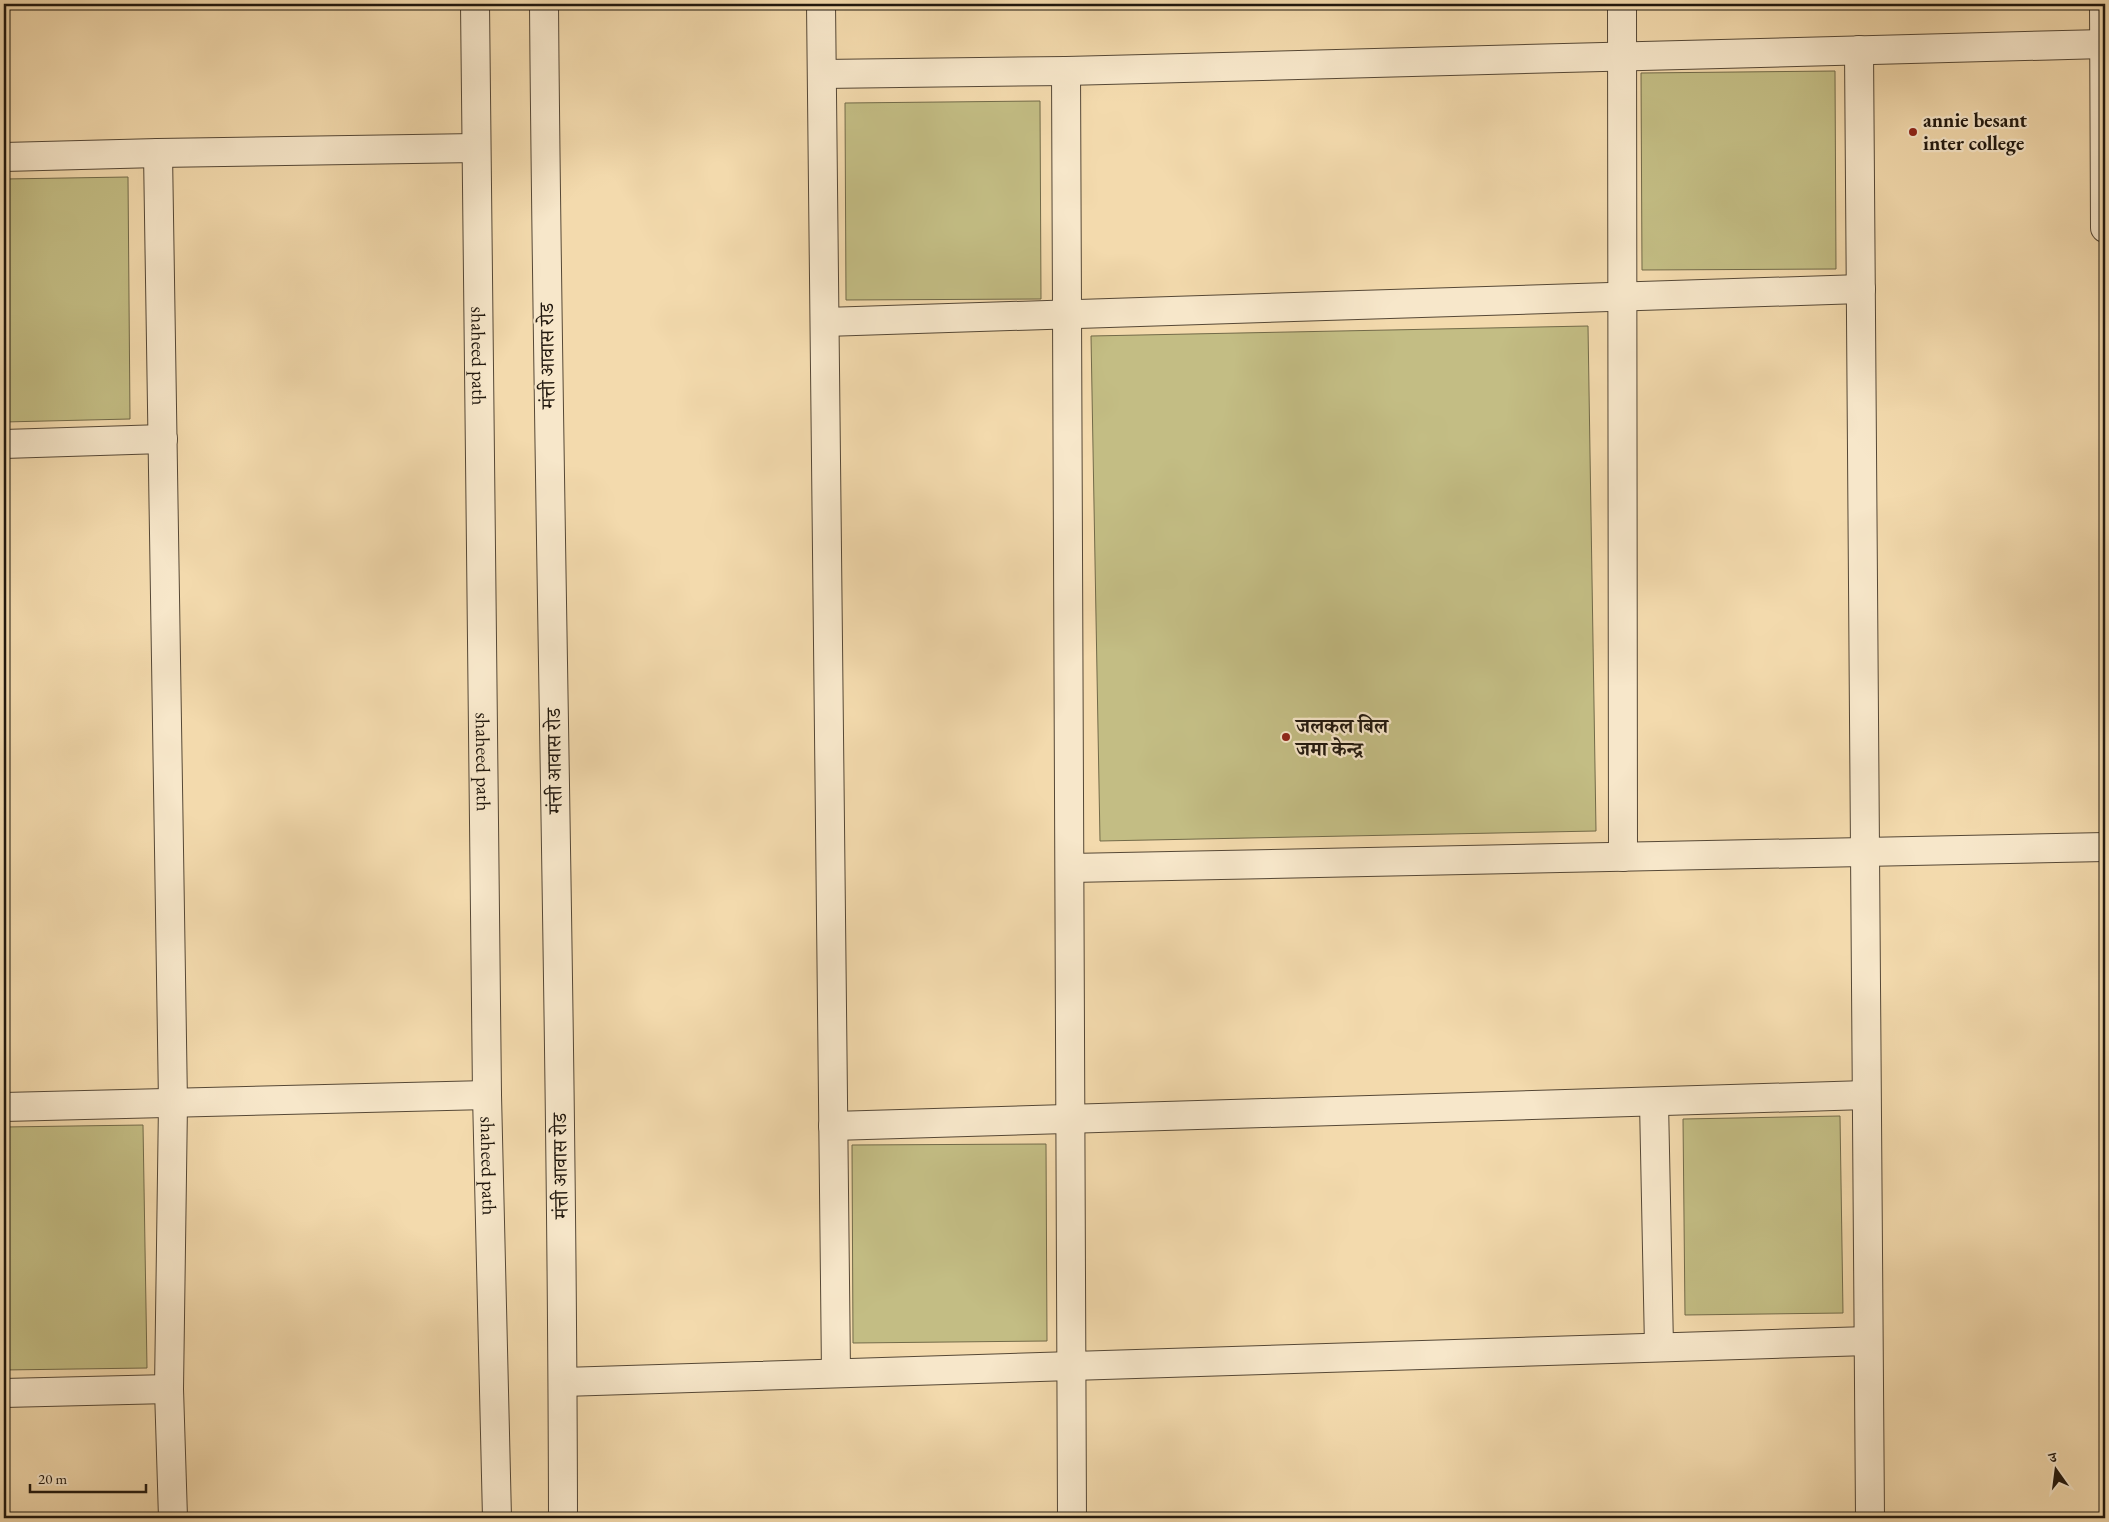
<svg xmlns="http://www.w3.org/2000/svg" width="2109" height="1522" viewBox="0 0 2109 1522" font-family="'EB Garamond','Noto Serif Devanagari',serif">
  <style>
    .green { fill: #c3bd84; stroke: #726a49 }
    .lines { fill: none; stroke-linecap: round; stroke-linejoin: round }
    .minor-casing { stroke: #564836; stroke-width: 30 }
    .minor { stroke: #f7e7ca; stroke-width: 28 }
    .poi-dot { fill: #8f2418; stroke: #f7e7ca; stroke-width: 2 }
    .labels { text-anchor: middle; stroke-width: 4.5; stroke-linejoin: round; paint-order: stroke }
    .poi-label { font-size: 20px; font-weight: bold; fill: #21180e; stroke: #f7e7ca; text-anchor: start }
    .street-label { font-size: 20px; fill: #21180e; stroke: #f7e7ca }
  </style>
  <rect width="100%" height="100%" fill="#f3daad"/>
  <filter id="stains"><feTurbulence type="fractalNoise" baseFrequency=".004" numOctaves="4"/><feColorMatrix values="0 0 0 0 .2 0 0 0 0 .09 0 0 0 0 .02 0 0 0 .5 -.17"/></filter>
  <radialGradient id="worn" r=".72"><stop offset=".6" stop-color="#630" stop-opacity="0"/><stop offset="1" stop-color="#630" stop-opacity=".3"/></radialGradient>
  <path class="green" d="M1835 71 1836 269 1642 270 1641 73Z
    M1040 101 1041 299 846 300 845 103Z
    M128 177 130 419 4 422V179Z
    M1588 326 1596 831 1100 841 1091 336Z
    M1840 1116 1843 1313 1685 1315 1683 1119Z
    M143 1125 147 1368 4 1370V1127Z
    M1046 1144 1047 1341 853 1343 852 1145Z"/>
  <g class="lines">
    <defs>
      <g id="minor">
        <path id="s1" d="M475 4 487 1095 497 1518"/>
        <path d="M544 4C548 509 562 1013 563 1518"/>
        <path d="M821 4 836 1373"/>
        <path d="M1622 4 1623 857"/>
        <path d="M2104 4 2105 228"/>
        <path d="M1859 50 1870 1518"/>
        <path d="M1066 71 1072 1518"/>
        <path d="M822 74 1066 71 2104 44"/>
        <path d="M158 153 173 1103 169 1389 173 1518"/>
        <path d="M4 157 158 153 476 148"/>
        <path d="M825 322 1861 289"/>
        <path d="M4 444 163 439"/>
        <path d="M1070 868 2105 847"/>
        <path d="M1654 1102 1659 1347"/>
        <path d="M4 1107 487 1095"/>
        <path d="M833 1126 1866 1095"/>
        <path d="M563 1382 1868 1341"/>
        <path d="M4 1393 169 1389"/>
      </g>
    </defs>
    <use href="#minor" class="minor-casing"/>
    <use href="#minor" class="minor"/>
  </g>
  <g class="poi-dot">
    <circle cx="1913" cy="132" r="5"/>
    <circle cx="1286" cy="737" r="5"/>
  </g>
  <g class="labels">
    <g class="poi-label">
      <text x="1923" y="127">annie besant<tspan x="1923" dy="23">inter college</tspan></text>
      <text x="1296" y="733">जलकल बिल<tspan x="1296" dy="23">जमा केन्द्र</tspan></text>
    </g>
    <g class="street-label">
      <text dy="7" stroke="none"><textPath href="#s1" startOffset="352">shaheed path</textPath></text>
      <text transform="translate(547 356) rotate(-91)" y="7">मंत्ती आवास रोड</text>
      <text dy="7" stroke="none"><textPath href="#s1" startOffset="758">shaheed path</textPath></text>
      <text transform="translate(554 761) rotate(-91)" y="7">मंत्ती आवास रोड</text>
      <text dy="7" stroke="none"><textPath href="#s1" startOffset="1162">shaheed path</textPath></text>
      <text transform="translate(560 1166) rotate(-91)" y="7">मंत्ती आवास रोड</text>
    </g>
  </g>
  <rect width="2109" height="1522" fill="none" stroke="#f3daad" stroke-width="20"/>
  <rect x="5" y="5" width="2099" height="1512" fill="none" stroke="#21180e" stroke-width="2.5"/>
  <rect x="10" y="10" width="2089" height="1502" fill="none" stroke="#21180e"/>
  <g transform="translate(2056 1470) rotate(346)" stroke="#f7e7ca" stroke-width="4" paint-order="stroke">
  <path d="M0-4L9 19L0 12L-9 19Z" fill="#21180e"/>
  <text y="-8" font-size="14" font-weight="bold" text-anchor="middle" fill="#21180e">उ</text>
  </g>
  <path d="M30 1484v8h116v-8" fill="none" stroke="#21180e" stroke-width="2.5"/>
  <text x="38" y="1484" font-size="15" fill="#21180e" stroke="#f7e7ca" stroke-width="4" paint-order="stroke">20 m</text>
  <rect width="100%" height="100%" filter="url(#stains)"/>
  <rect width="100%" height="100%" fill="url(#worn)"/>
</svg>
